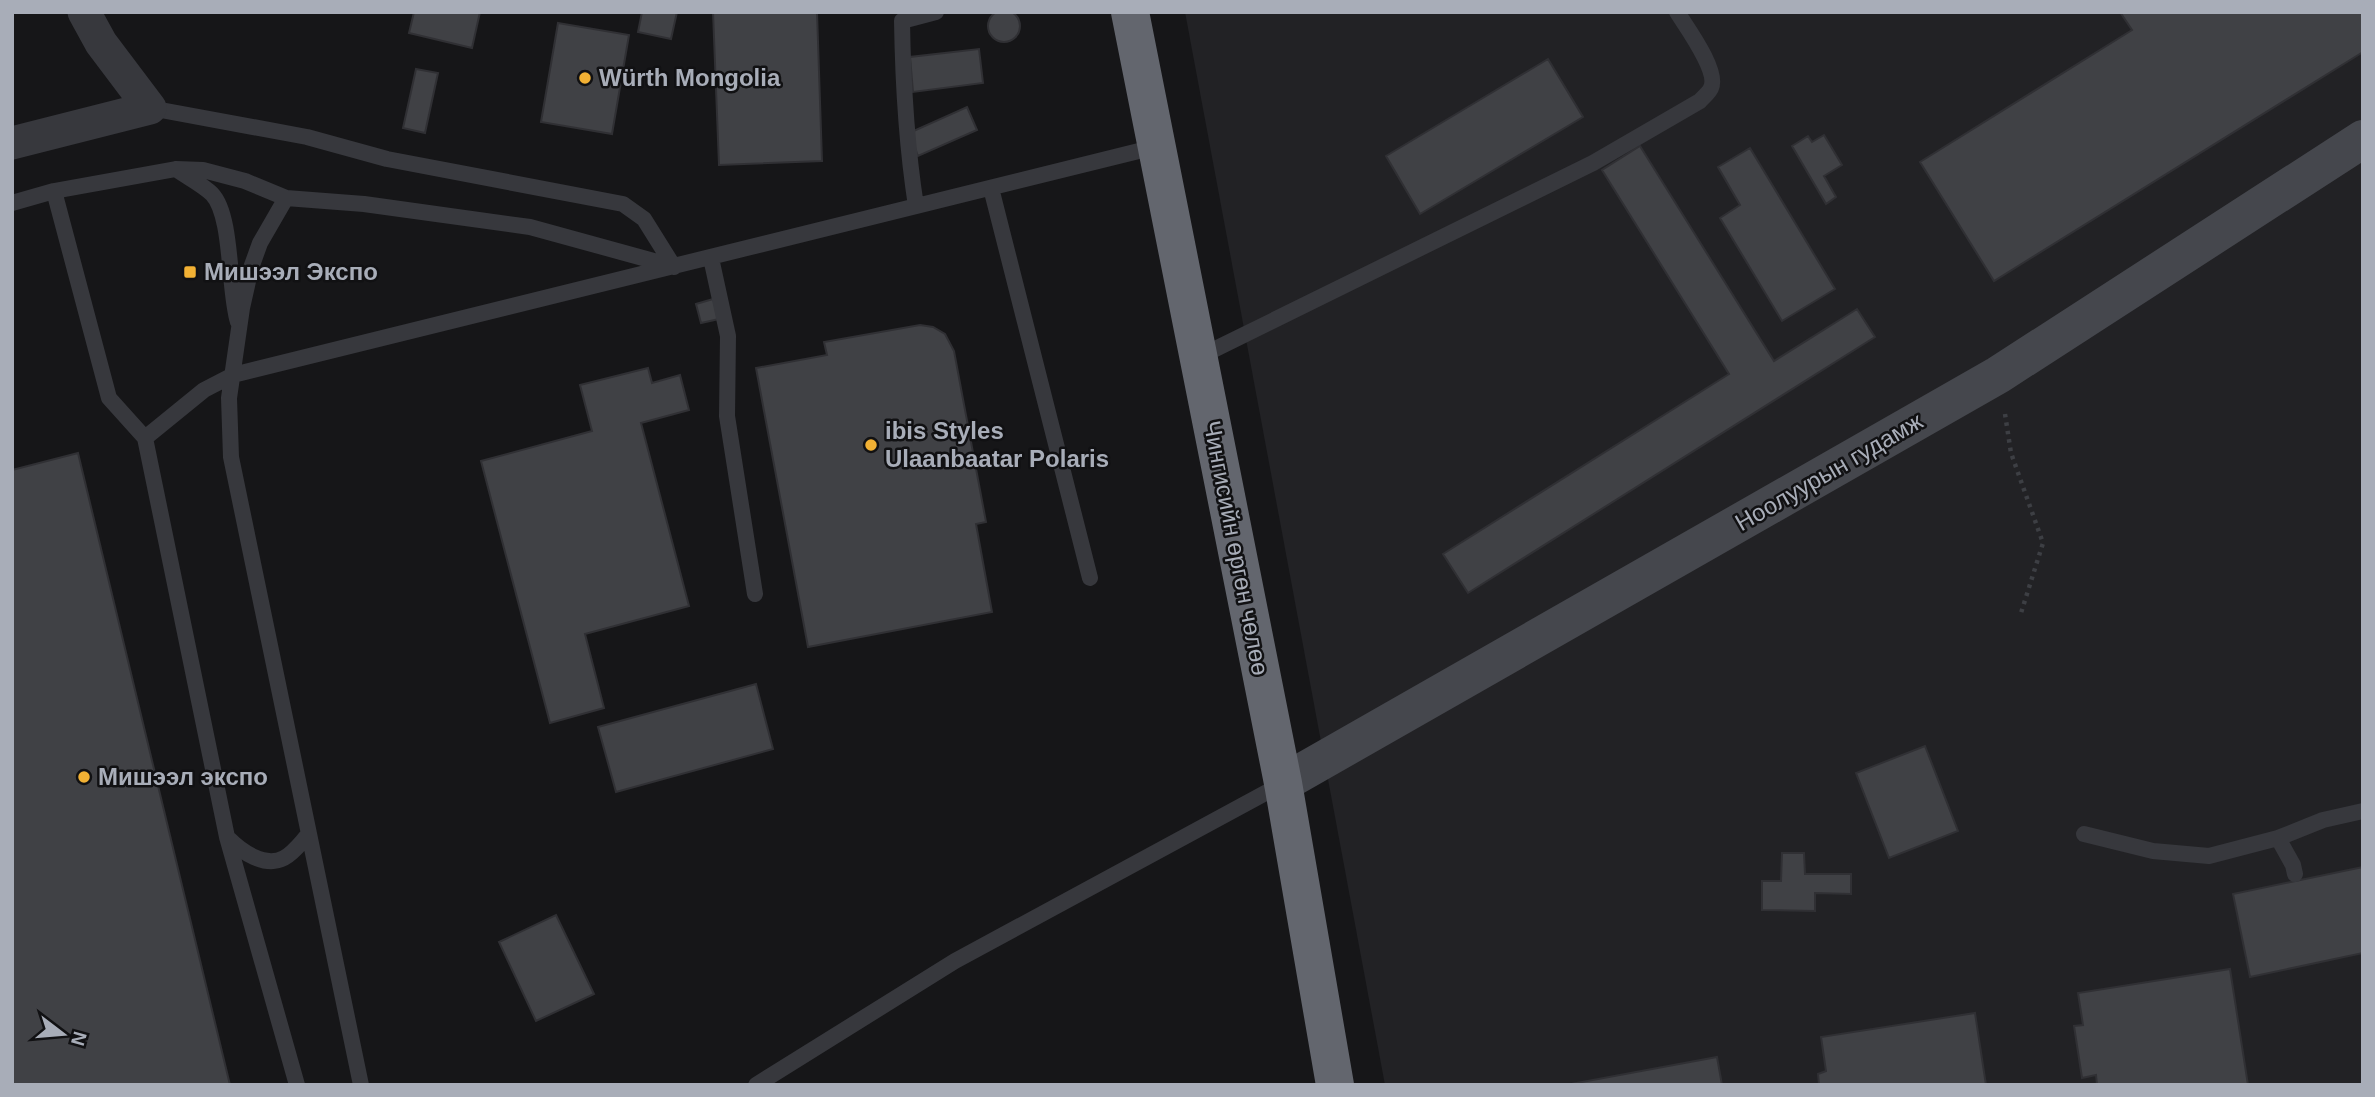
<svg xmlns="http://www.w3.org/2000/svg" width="2375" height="1097" viewBox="0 0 2375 1097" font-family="Arial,sans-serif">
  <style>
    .built { fill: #222225 }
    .building { fill: #404145; stroke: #303034; stroke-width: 2 }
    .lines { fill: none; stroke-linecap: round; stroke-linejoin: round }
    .path { stroke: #3d3f44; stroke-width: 4.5; stroke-dasharray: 3.5 5; stroke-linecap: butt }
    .lane { stroke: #37383d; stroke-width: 16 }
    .street { stroke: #37383d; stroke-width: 33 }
    .secondary { stroke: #45474d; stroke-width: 38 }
    .highway { stroke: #63666e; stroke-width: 38 }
    .poi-dot { fill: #f2b134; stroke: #111113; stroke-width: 2.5 }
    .labels { text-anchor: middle; stroke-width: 5; stroke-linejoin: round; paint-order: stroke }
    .poi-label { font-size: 24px; font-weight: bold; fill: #a8adb8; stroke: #111113; text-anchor: start }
    .street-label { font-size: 24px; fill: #a8adb8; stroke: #111113 }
  </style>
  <rect width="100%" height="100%" fill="#161618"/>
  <path class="built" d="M1185 12H2363V1085H1385Z"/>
  <path class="building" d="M988 26a16 16 0 1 1 32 0a16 16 0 1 1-32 0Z
    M414 12H480L472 48 409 33Z
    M642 12H677L671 39 638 32Z
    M713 12H817L822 161 719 165Z
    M2120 12H2363V52L1994 281 1920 162 2132 30Z
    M558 23 629 35 612 134 541 122Z
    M979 49 983 83 913 92 910 57Z
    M1548 59 1583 117 1420 214 1386 156Z
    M416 69 438 73 425 133 403 128Z
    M967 107 977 130 918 156 909 133Z
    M1824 135 1842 165 1824 176 1836 197 1826 204 1792 146 1808 136 1812 142Z
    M1640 146 1774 361 1857 309 1875 337 1468 593 1443 554 1729 374 1602 170Z
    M1750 148 1835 289 1782 321 1720 218 1740 205 1718 167Z
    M713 299 719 319 701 323 696 304Z
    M920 325 933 327 945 334 954 351 986 522 976 524 992 612 808 647 756 368 827 355 824 342Z
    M648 368 652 383 680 375 689 410 641 423 689 606 585 634 604 708 550 723 481 461 592 431 580 385Z
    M78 453 230 1085H12V470Z
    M756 684 773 749 616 792 598 727Z
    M1925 746 1958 831 1889 858 1856 773Z
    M1782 853H1804L1805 874H1851V894L1815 893V911L1762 910V881H1781Z
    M2363 867V953L2250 977 2233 894Z
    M556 915 594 994 536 1021 499 942Z
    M2230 969 2248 1085H2097L2096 1075 2082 1078 2074 1026 2083 1025 2078 993Z
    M1975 1013 1986 1085H1819L1818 1074 1826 1071 1821 1037Z
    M1717 1057 1722 1085H1571V1084Z"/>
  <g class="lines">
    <path class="path" d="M2005 414 2011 453 2043 543 2021 613"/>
    <path class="lane" d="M150 108 307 137 387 159 623 204 644 219 674 267
      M176 169C187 177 203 185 212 194 233 216 228 291 238 322
      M991 188 1090 578
      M54 191 109 398 145 438 227 837 297 1085
      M286 198 260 243 251 268 242 308 229 398 231 457 361 1085
      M12 203 54 191 176 169 203 170 245 181 286 198 364 204 530 227 672 266
      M916 206C906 142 903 86 902 21L936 12
      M711 258 728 336 727 416 755 594
      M1199 357 1593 163 1700 101C1703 97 1709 93 1711 88 1719 71 1687 28 1677 12
      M145 438 204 390 233 375 1155 147
      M2084 834 2153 851 2209 856 2278 838 2293 865 2295 874
      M2278 838 2323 820 2363 811
      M229 839C242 852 265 868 284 858 294 853 302 841 309 834
      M756 1085 955 961 1282 784"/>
    <path class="street" d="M12 143 150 108 101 43 84 12"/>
    <path class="secondary" d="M1283 783 1998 375 2363 139"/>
    <path class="highway" d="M1130 12 1283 783 1335 1085"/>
  </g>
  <g class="poi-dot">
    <circle cx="585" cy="78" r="7"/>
    <rect x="183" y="265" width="14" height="14" rx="3.5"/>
    <circle cx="871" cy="445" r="7"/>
    <circle cx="84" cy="777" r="7"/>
  </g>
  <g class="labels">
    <g class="poi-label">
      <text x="599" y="86">Würth Mongolia</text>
      <text x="204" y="280">Мишээл Экспо</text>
      <text x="885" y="439">ibis Styles<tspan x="885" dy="28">Ulaanbaatar Polaris</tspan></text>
      <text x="98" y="785">Мишээл экспо</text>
    </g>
    <g class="street-label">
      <text transform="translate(1829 472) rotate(-30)" y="8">Ноолуурын гудамж</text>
      <text transform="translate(1236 548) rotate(79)" y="8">Чингисийн өргөн чөлөө</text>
    </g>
  </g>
  <rect width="2375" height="1097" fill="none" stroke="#a8adb8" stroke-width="28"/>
  <g transform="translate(63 1034) rotate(106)" stroke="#111113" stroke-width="5" paint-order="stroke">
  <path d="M0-5L12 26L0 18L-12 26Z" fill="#a8adb8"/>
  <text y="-10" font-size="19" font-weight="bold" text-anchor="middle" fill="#a8adb8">N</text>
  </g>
</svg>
